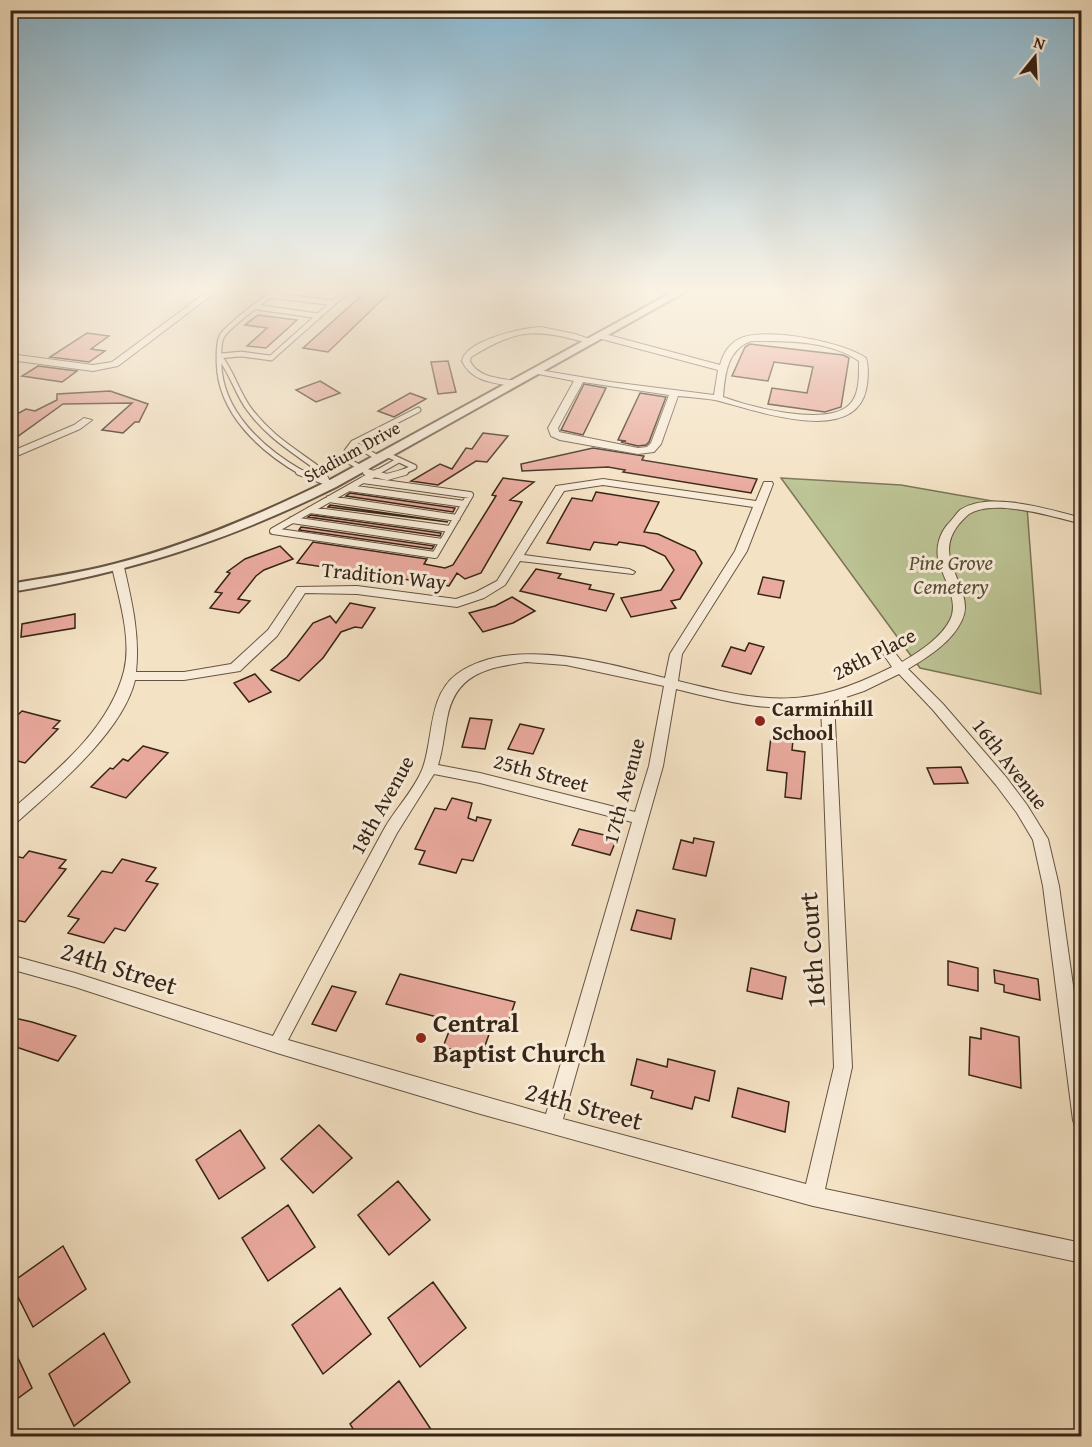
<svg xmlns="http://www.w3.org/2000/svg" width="1092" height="1447" viewBox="0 0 1092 1447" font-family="'Gentium Book Plus',serif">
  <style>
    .green { fill: #bcc394; stroke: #797455; stroke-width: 1.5 }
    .building { fill: #e9a99d; stroke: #362416; stroke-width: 1.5 }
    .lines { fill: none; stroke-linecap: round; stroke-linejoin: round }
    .service-far1-casing { stroke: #665442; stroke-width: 7 }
    .service-casing { stroke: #665442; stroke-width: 8 }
    .minor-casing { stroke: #665442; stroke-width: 2 }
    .tertiary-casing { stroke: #665442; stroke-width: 4 }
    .service-far1 { stroke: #f8ecd9; stroke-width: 4.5 }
    .service { stroke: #f8ecd9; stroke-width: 6 }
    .minor { fill: #f8ecd9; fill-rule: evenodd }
    .tertiary { fill: #f8ecd9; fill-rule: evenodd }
    .poi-dot { fill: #8f2418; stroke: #f8ecd9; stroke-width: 2 }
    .labels { text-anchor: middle; stroke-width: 6; stroke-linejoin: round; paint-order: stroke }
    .far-street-label { font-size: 18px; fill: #362416; stroke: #f8ecd9 }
    .park-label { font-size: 21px; font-style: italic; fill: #584c36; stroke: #f8ecd9 }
    .street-label { font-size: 21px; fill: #362416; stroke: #f8ecd9 }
    .poi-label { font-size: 21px; font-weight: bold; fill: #362416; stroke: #f8ecd9; text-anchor: start }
    .near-street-label { font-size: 26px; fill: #362416; stroke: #f8ecd9 }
    .near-poi-label { font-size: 26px; font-weight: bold; fill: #362416; stroke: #f8ecd9; text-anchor: start }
  </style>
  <rect width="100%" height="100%" fill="#f4e2c4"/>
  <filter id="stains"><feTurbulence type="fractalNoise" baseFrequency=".00333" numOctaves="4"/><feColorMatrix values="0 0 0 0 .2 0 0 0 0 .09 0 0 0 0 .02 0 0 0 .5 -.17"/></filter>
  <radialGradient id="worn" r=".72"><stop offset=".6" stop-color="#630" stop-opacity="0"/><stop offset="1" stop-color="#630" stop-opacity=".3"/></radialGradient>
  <path class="green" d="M781 478 901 485 1027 507 1041 694 920 668Z"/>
  <path class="building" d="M369 289 390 292 328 352 303 348Z
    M258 315 297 320 266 348 247 346 267 328 245 325Z
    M87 333 109 336 91 349 105 351 89 362 50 357Z
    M750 344 843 355 849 358 841 407 825 412 768 404 772 388 807 393 813 367 774 362 768 381 732 376 745 347Z
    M448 361 456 392 438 394 431 362Z
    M38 366 77 371 62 382 22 376Z
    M320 381 340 393 316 402 296 390Z
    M584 384 606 388 583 435 561 430Z
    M110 391 148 404 139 422H135L123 433 102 430 132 403 63 404 10 442V418L26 409 35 411 57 400V394Z
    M410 393 426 399 394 417 378 411Z
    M640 393 666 397 649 442 646 445 638 446 621 442 626 441 618 440Z
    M483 433 508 436 487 462 476 461 438 485 411 481 440 464 452 469 466 448 472 449Z
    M593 448 644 456 642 460 757 479 751 493 623 472 625 470 608 467 522 471 521 464Z
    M503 478 534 482 510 500 522 502 481 573 465 579 457 573 449 586 297 563 313 542 427 559 424 564 445 568 453 565 496 496 492 495Z
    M596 492 659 502 644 532 658 534 695 551 702 563 680 599 671 601 676 608 631 617 621 598 661 590 674 570 665 556 644 546 619 542 617 545 594 542 590 550 547 543 572 498 592 501Z
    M350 493 455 508 453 512 346 496Z
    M330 505 448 522 328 507Z
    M311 515 441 533 440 536 308 517Z
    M301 527 434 546 432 549 299 530Z
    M280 546 293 559 264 570 256 576 238 599 250 601 239 613 210 608 222 593 215 592 230 573 227 572 245 559Z
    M536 569 561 574 558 578 591 585 589 589 614 594 606 611 520 591Z
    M763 577 784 581 780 598 758 594Z
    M512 597 535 611 513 623 483 632 469 613 495 606Z
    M350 603 375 608 362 628 355 627 341 632 323 658 299 681 271 670 287 657 313 623 330 616 336 623Z
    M75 614V628L21 637 22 624Z
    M749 643 764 647 751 674 722 666 731 647 745 651Z
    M255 674 271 692 249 702 234 683Z
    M22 711 60 721 53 728 58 729 25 763 10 759V722Z
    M470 718 492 720 485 749 462 747Z
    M520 724 544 729 533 754 508 749Z
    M771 737 793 740 792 750 805 752 801 799 785 797 787 773 767 770Z
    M143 746 168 753 126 798 91 787 110 768 113 769 123 759 128 761Z
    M961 767 968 783 934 784 927 768Z
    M452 798 472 803 468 818 476 821 477 817 491 820 473 861 462 859 456 873 419 864 425 851 415 849 435 808 446 810Z
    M579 829 617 838 610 855 572 845Z
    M694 838 714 842 706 876 673 869 681 840 693 843Z
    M29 851 66 860 59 868 66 869 25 922 10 919V861L15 856 23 858Z
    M122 859 156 868 146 881 158 884 125 931 115 928 104 943 68 933 79 919 68 916 102 871 112 873Z
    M637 910 675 919 671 939 631 930Z
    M948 961 978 968V991L948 985Z
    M751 968 786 977 782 999 747 991Z
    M994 970 1038 979 1040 1000 1004 992V985L995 983Z
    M400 974 515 1002 507 1026 493 1023 481 1057 443 1047 453 1021 386 1004Z
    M332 986 356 992 336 1031 312 1024Z
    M10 1017 32 1022 76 1036 58 1061 10 1045Z
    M981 1028 1019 1037 1021 1088 969 1075 970 1037 981 1039Z
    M637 1059 667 1067 668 1059 715 1071 709 1101 695 1097 692 1109 651 1098 653 1091 631 1085Z
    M738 1088 789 1102 785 1132 732 1117Z
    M319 1125 352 1158 313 1193 281 1159Z
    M240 1130 265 1168 219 1199 196 1160Z
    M398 1181 430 1220 389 1255 358 1215Z
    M288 1205 315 1247 268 1281 242 1238Z
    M63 1246 86 1289 33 1327 11 1283Z
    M433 1282 466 1328 420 1367 388 1318Z
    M340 1288 371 1334 323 1374 292 1325Z
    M104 1333 130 1382 74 1426 49 1374Z
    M10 1341 32 1388 10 1404Z
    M399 1381 436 1437H358L350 1424Z"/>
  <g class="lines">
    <defs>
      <path id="service-far1" d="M279 288C266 299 230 323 222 336 218 343 219 355 219 363 220 413 262 450 302 473
        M656 288 676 294
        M333 303 351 288
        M256 307 319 316
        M219 356 241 354 271 358 333 303 270 295
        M219 356C232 372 237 393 249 409 271 439 297 452 324 473
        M353 443 347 451V460L370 473
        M386 454 414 467 401 473
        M378 458 353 443 418 410
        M376 473 399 460"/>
      <path id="service" d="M299 472 332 484
        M322 472 326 480
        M366 472 387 477 405 472
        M363 480 470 495 435 555 273 531Z
        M363 480 378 472
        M349 488 465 504
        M329 499 457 518
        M310 510 450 529
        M292 520 442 542"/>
      <path id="minor" d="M32 288H42L10 306V300Z
        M212 288H221L118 366 93 371 10 360V354L93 365 112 362Z
        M541 327 575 334 595 341 591 344C537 329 520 327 471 357L470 361C478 378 500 378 516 381V385L513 386C493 383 471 381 462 361 466 340 522 328 541 327Z
        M601 333 720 365C723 354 729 344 739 339 764 326 844 342 866 358 869 367 868 380 866 390 853 448 750 408 715 400 703 398 690 397 678 396L661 444 654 452 638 454 560 440 551 436 548 428 574 381 533 373V369L611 382 714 395 718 370 598 338V334ZM751 341C786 341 829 340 859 361 859 375 860 395 849 405 826 427 750 407 723 397 725 374 727 350 751 341ZM583 382 669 395 651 443 647 447 638 448 559 432 558 428Z
        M84 418 92 420 80 429 10 459V452L74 425Z
        M603 479 756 501 764 482H772L773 484 747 551 682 654 678 681C767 703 807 710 892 667L882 652 884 649H892L902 662C919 652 941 638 950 620 960 600 942 578 938 558 936 546 940 533 948 524 952 520 956 514 960 510 988 490 1051 510 1082 518V524C1054 517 994 498 969 514 965 517 962 521 959 524 951 534 947 545 950 558 954 578 972 600 962 620 952 642 928 657 908 669L943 704 1006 777 1027 805 1048 839 1059 886 1082 1049V1129L1075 1126 1073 1120 1043 886 1033 840 1017 813 996 785 933 710 899 674 864 691 834 701 852 1067 825 1189 1082 1243V1263L813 1206 477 1113 277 1053 75 987 10 969V955L75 973 273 1036C309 967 346 899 383 831 394 810 413 792 422 770 434 740 427 696 457 674 512 635 606 663 665 678L670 654 735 551 753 507 603 485 564 491 524 555 629 569 635 572 633 574 520 561 505 585 484 598 457 607 357 594 305 593 277 636 240 671 184 680H135C123 732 54 789 15 824L10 825V811C55 772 109 730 124 671 132 639 119 599 112 567L114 565 118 564 124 567C132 602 140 636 136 672H184L231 664 268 630 297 587 357 586 456 599 476 592 497 581 556 486ZM526 662 566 665 664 686 649 766 635 812 480 773 438 765C443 750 444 734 447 719 455 674 486 668 526 662ZM676 689C725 701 771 714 821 704L834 1067 806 1184 563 1119 663 766ZM434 774 480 783 632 822 546 1114 288 1040 397 833Z"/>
      <path id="tertiary" d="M680 288H692L336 487C227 541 131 572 10 592V584C45 578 80 573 114 564 188 545 259 515 328 481Z"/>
    </defs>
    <use href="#service-far1" class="service-far1-casing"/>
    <use href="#service" class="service-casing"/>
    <use href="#minor" class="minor-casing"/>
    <use href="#tertiary" class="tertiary-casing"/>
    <use href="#service-far1" class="service-far1"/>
    <use href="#service" class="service"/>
    <use href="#minor" class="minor"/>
    <use href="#tertiary" class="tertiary"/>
  </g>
  <linearGradient id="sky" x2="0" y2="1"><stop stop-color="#89b8d2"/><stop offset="0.59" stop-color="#faf2e4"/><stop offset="1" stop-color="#faf2e4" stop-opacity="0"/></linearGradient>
  <rect width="1092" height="491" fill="url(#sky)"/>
  <g class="poi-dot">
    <circle cx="760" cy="721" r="6"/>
    <circle cx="421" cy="1038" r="6"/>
  </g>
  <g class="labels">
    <g class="far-street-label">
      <text transform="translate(352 452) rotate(-29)" y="6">Stadium Drive</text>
    </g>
    <g class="park-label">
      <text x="951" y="570">Pine Grove<tspan x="951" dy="24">Cemetery</tspan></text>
    </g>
    <g class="street-label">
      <text transform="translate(384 576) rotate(6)" y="7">Tradition Way</text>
      <text transform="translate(874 654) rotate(-27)" y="7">28th Place</text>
      <text transform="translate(1010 764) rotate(52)" y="7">16th Avenue</text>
      <text transform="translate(541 773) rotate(15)" y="7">25th Street</text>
      <text transform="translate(624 791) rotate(-75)" y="7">17th Avenue</text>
      <text transform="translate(382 805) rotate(-61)" y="7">18th Avenue</text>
    </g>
    <g class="poi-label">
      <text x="772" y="716">Carminhill<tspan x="772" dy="24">School</tspan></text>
    </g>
    <g class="near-street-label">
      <text transform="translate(812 950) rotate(-94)" y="9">16th Court</text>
      <text transform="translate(119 968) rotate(18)" y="9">24th Street</text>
      <text transform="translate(584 1106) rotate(15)" y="9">24th Street</text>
    </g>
    <g class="near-poi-label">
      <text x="433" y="1032">Central<tspan x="433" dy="30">Baptist Church</tspan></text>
    </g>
  </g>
  <rect width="1092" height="1447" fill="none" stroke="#f4e2c4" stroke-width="36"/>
  <rect x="12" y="12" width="1068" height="1423" fill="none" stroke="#362416" stroke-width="3"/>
  <rect x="18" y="18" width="1056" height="1411" fill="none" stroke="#362416" stroke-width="1.5"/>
  <g transform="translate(1035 57) rotate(18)" stroke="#f8ecd9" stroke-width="4.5" paint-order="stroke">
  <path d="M0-4.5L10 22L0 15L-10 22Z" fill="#362416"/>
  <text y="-9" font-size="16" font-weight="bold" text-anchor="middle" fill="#362416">N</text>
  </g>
  <rect width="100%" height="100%" filter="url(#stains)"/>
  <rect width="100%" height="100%" fill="url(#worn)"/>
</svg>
